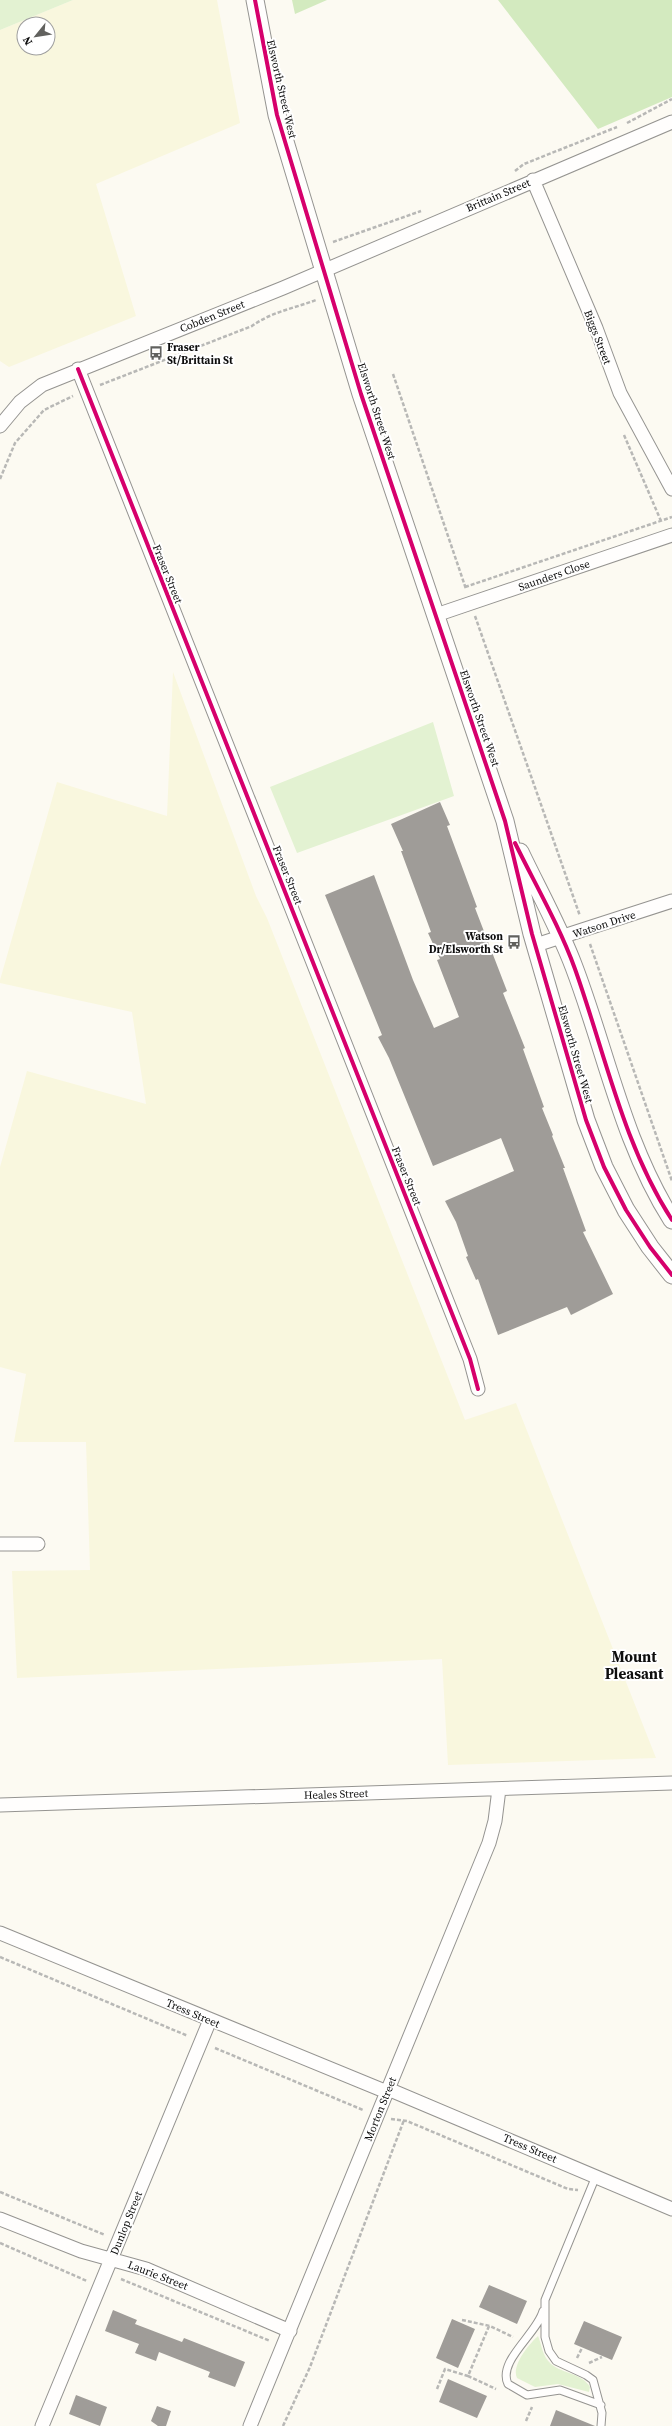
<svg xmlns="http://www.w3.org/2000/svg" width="672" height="2426" viewBox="0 0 672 2426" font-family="'Source Serif 4',serif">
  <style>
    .farmland { fill: #f9f7de; fill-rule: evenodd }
    .green { fill: #e3f2d2 }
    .forest { fill: #d3eabf }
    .building { fill: #9f9c98 }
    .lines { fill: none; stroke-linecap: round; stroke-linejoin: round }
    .service-casing { stroke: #959491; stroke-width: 9 }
    .minor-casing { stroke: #959491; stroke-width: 15 }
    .tertiary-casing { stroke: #959491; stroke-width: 19 }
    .path { stroke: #b8b8b6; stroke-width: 2.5; stroke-dasharray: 4 2; stroke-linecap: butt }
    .service { stroke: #fffefd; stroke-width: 7 }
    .minor { stroke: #fffefd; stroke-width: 13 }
    .tertiary { stroke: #fffefd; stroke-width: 17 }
    .cycleway-casing { stroke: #fff; stroke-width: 6 }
    .cycleway { stroke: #d6006c; stroke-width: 4 }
    .labels { text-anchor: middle; stroke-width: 4; stroke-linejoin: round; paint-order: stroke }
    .street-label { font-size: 11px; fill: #0e0e0e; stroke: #fff }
    .poi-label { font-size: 11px; font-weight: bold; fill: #0e0e0e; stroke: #fff; text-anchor: start }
    .district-label { font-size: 15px; font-weight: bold; fill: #0e0e0e; stroke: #fff }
  </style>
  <rect width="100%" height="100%" fill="#fcfaf2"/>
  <path class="farmland" d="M73 0H217L240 123 96 184 136 316 9 367 0 361V30ZM24 24H48V48H24Z
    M173 672 256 896 267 918 465 1420 516 1403 656 1758 448 1765 442 1659 17 1678 12 1571 90 1570 86 1442H14L26 1374 0 1367V1167L27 1071 146 1104 132 1012 0 983V980L57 782 167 816Z"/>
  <path class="green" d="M0 0H73L0 30Z
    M433 722 454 796 297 853 270 787Z
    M538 2336C542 2345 542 2356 551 2364 563 2374 582 2373 590 2387L589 2392 558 2384 535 2387 517 2378C511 2366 529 2344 538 2336Z"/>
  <path class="forest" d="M292 0H327L295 14Z
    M498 0H672V97L598 129Z"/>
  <path class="building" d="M440 802 450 825 447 826 477 907 475 908 507 991 503 993 525 1048 523 1049 544 1107 542 1108 553 1135 552 1136 565 1168H563L586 1231 583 1232 613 1294 571 1315 567 1307 498 1335 478 1279 476 1280 466 1257 468 1256 456 1222 445 1201 514 1171 501 1138 433 1166 389 1058 378 1037 382 1035 325 895 374 875 413 980 434 1028 459 1017 437 960 440 959 428 933 431 932 401 851H403L391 824Z
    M489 2285 527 2301 517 2324 479 2307Z
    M113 2310 137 2320 135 2324 182 2342 184 2338 245 2362 235 2387 208 2377 210 2372 159 2352 156 2361 135 2353 139 2344 105 2331Z
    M452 2319 475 2329 458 2368 436 2358Z
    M584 2321 622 2337 612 2360 574 2344Z
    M448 2379 487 2396 477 2418 439 2402Z
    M76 2395 107 2407 100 2426 69 2414Z
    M157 2406 171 2411 166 2426H158L151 2421Z
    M556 2410 595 2426H550Z"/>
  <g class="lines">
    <defs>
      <path id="service" d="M596 2176 545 2300V2337L549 2351 556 2361 586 2375 593 2380 602 2413 601 2426
        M543 2311C537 2334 497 2361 508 2384L527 2395 560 2390 601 2405"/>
      <path id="minor" d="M533 180 596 328 620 393 672 489
        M78 369 470 1359 478 1389
        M0 426 20 402 42 385 283 288 672 122
        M436 615 672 535
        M536 945 672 901
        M0 1544H38
        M0 1805 672 1783
        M0 1933 387 2092
        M388 2089 672 2209
        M0 2219 81 2251 146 2269 290 2331
        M42 2426 210 2020
        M250 2426 489 1843 495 1821 499 1789"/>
      <path id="tertiary" d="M255 0 277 115 361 394 505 821 532 934 586 1120 604 1167 626 1210 650 1247 672 1275
        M520 852C538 890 559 927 574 967 606 1051 623 1143 672 1220"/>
    </defs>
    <use href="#service" class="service-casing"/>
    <use href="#minor" class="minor-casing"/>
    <use href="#tertiary" class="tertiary-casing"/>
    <path class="path" d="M627 123 672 99
      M515 171 524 164 617 127
      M333 242 421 211
      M393 374 466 589
      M100 385 252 326C271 312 295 308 316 300
      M624 435 661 521
      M0 479 15 443 44 410 73 396
      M465 587 672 517
      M475 616 580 916
      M590 944 672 1181
      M0 1957 188 2036
      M215 2048 363 2110
      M391 2119 407 2121 568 2189 578 2190
      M0 2192 105 2235
      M0 2243 87 2281
      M121 2279 270 2341
      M462 2320 490 2326 513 2337
      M489 2326 468 2376 496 2389
      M577 2358 582 2348
      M589 2363 602 2357
      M437 2389 445 2369 468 2376
      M526 2421 532 2407
      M283 2426 310 2367 404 2120"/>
    <use href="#service" class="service"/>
    <use href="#minor" class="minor"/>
    <use href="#tertiary" class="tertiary"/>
    <defs>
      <path id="cycleway" d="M255 0 277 115 361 394 505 821 532 934 586 1120 604 1167 626 1210 650 1247 672 1275
        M78 369 470 1359 478 1389
        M515 843C535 884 559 925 575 969 605 1053 623 1144 672 1220"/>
    </defs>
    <use href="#cycleway" class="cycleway-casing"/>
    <use href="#cycleway" class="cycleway"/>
  </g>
  <defs>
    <symbol id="bus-bare" viewBox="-9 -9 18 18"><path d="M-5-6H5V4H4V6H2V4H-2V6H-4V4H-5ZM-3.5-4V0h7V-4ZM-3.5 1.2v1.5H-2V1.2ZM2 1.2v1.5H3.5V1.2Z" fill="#61615e" stroke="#fff" stroke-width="2.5" paint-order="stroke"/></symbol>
  </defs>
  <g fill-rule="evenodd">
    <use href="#bus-bare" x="146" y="343" width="20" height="20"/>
    <use href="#bus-bare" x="504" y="932" width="20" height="20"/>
  </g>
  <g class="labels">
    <g class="street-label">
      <text transform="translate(282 89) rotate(77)" y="4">Elsworth Street West</text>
      <text transform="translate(498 195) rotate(-23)" y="4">Brittain Street</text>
      <text transform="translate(212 316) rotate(-22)" y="4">Cobden Street</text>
      <text transform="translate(598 337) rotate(69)" y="4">Biggs Street</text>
      <text transform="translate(377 411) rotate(72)" y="4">Elsworth Street West</text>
      <text transform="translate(168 574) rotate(68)" y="4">Fraser Street</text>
      <text transform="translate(554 575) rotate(-19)" y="4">Saunders Close</text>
      <text transform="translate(480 718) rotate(71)" y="4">Elsworth Street West</text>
      <text transform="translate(288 875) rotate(68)" y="4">Fraser Street</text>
      <text transform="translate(604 924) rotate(-18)" y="4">Watson Drive</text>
      <text transform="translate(576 1054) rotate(74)" y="4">Elsworth Street West</text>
      <text transform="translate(407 1176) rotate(68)" y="4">Fraser Street</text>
      <text transform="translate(336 1794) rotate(-2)" y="4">Heales Street</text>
      <text transform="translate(193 2013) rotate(23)" y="4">Tress Street</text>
      <text transform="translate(380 2109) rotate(-68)" y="4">Morton Street</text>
      <text transform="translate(530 2148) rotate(23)" y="4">Tress Street</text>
      <text transform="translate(126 2223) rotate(-68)" y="4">Dunlop Street</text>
      <text transform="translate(158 2275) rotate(21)" y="4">Laurie Street</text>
    </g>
    <g class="poi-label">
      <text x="167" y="351">Fraser<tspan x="167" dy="13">St/Brittain St</tspan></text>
      <text x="503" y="940" text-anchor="end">Watson<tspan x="503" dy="13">Dr/Elsworth St</tspan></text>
    </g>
    <g class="district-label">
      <text x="634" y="1662">Mount<tspan x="634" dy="17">Pleasant</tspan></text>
    </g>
  </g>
  <g transform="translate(36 36) rotate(240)"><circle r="19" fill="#ffffff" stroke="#9f9f9f"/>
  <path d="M0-3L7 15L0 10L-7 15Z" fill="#61615e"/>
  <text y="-6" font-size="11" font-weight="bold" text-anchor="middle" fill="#0e0e0e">N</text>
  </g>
</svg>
